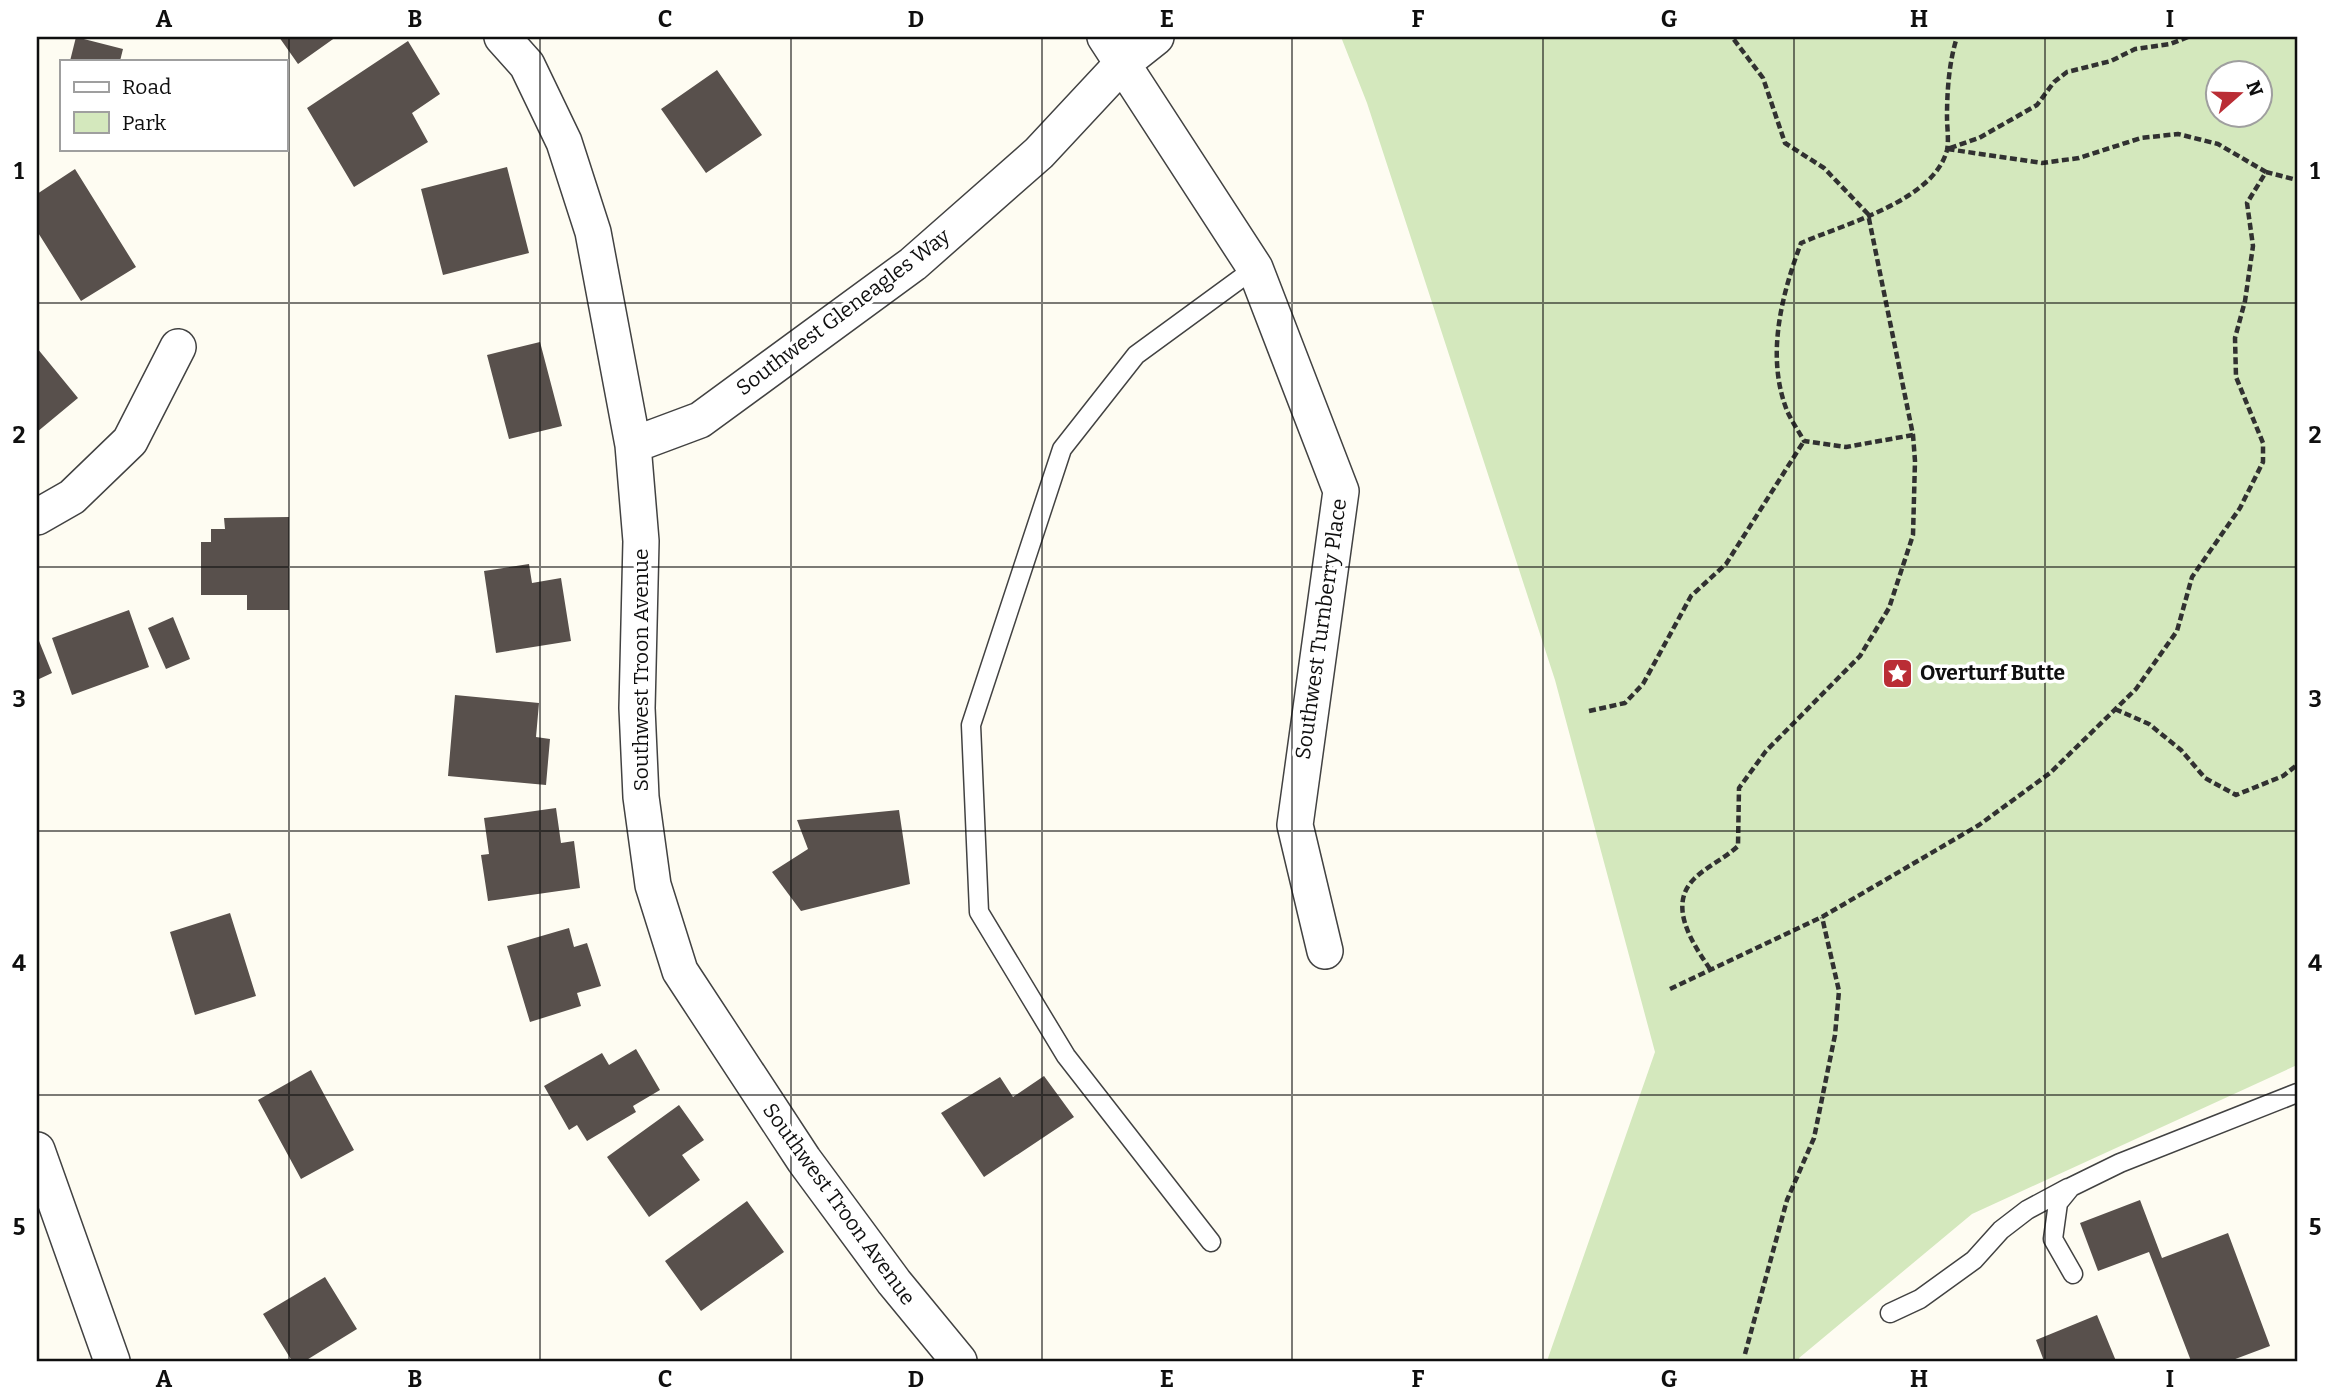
<svg xmlns="http://www.w3.org/2000/svg" width="2334" height="1398" viewBox="0 0 2334 1398" font-family="Bitter,serif">
  <style>
    .green { fill: #d4e8bd; fill-rule: evenodd }
    .building { fill: #58504c }
    .lines { fill: none; stroke-linecap: round; stroke-linejoin: round }
    .service-casing { stroke: #424242; stroke-width: 21 }
    .minor-casing { stroke: #424242; stroke-width: 38 }
    .path { stroke: #313131; stroke-width: 4.5; stroke-dasharray: 7 3.5; stroke-linecap: butt }
    .service { stroke: #fff; stroke-width: 18 }
    .minor { stroke: #fff; stroke-width: 35 }
    .grid { fill: none; stroke: #0f0f0f; stroke-width: 2; stroke-opacity: 0.55 }
    .labels { text-anchor: middle; stroke-width: 7; stroke-linejoin: round; paint-order: stroke }
    .street-label { font-size: 21px; fill: #0f0f0f; stroke: #fff }
    .poi-label { font-size: 21px; font-weight: bold; fill: #0f0f0f; stroke: #fff; text-anchor: start }
    .neatline { fill: none; stroke: #0f0f0f; stroke-width: 2.5 }
    .grid-label { font-size: 23px; text-anchor: middle; font-weight: bold; fill: #0f0f0f }
  </style>
  <rect width="100%" height="100%" fill="#fefcf2"/>
  <path class="green" d="M1341 37H2297V1065L1972 1214 1799 1358 1800 1361H1547L1655 1052 1555 680 1367 103ZM2218 74H2260V116H2218Z"/>
  <path class="building" d="M76 37 123 49 120 61H70Z
    M279 37H336L298 64Z
    M408 41 440 94 412 113 428 142 354 187 307 108Z
    M717 70 762 135 706 173 661 109Z
    M507 167 529 253 443 275 421 189Z
    M75 169 136 267 81 301 37 231V194Z
    M540 342 562 426 509 439 487 355Z
    M37 348 78 398 37 432Z
    M289 517V610H247V595H201V542H211V529H225L224 518Z
    M529 564 532 583 561 578 571 641 496 653 484 571Z
    M129 610 149 667 72 695 52 638Z
    M173 617 190 659 166 669 148 628Z
    M37 636 52 673 37 680Z
    M455 695 539 703 536 737 550 739 546 785 448 776Z
    M556 808 561 843 574 841 580 888 488 901 481 855 489 854 484 818Z
    M899 810 910 884 801 911 772 872 808 849 797 820Z
    M230 913 256 996 195 1015 170 932Z
    M569 928 574 947 587 943 601 986 577 993 581 1006 530 1022 507 946Z
    M636 1049 660 1090 633 1106 636 1112 587 1141 577 1125 569 1130 544 1086 602 1053 609 1065Z
    M311 1070 354 1150 301 1179 258 1100Z
    M1044 1076 1074 1117 984 1177 941 1113 1000 1077 1013 1097Z
    M679 1105 704 1140 682 1155 700 1180 649 1217 607 1157Z
    M2140 1200 2162 1258 2228 1233 2270 1346 2230 1361H2191L2149 1252 2098 1271 2080 1223Z
    M747 1201 784 1252 701 1311 665 1261Z
    M325 1277 357 1329 305 1361H292L263 1314Z
    M2097 1315 2116 1361H2044L2036 1340Z"/>
  <g class="lines">
    <defs>
      <path id="service" d="M1211 1242 1066 1056 979 912 971 725 1062 449 1136 355 1255 268
        M2073 1274 2053 1239 2058 1203 2071 1187 2120 1163 2297 1093
        M1890 1313 1920 1299 1974 1260 2001 1230 2027 1210 2068 1188"/>
      <path id="minor" d="M502 37 527 65 564 142 593 232 633 445 641 541 637 708 641 797 653 885 680 971 804 1160 894 1282 959 1361
        M1105 37 1255 268 1341 491 1295 825 1325 951
        M633 445 700 420 913 264 1039 153 1122 64 1156 37
        M37 517 72 497 130 441 178 347
        M37 1150 112 1361"/>
    </defs>
    <use href="#service" class="service-casing"/>
    <use href="#minor" class="minor-casing"/>
    <path class="path" d="M2188 37 2170 44 2135 49 2111 61 2067 72 2054 82 2037 105 1979 138 1947 149 2042 163 2079 158 2141 138 2178 134 2218 144 2266 172
      M1913 435 1846 447 1804 441C1798 430 1790 419 1786 408 1766 354 1782 294 1801 243 1844 224 1934 201 1947 150 1949 140 1947 127 1947 117 1947 91 1949 62 1957 37
      M2115 709 2149 724 2181 750 2205 778 2236 795 2283 776 2297 765
      M1589 711 1625 703 1643 684 1691 596 1726 564 1804 441
      M1710 969C1693 944 1667 906 1694 879 1707 866 1724 859 1738 846L1739 788 1766 751 1860 656 1889 608 1913 535 1915 461 1913 435 1868 214 1824 168 1785 143 1763 78 1732 37
      M1670 989 1822 917 1979 825 2050 773 2136 689 2177 631 2192 577 2240 508 2263 462V443L2236 377 2235 338 2245 301 2253 246 2247 203 2266 172 2297 180
      M1745 1354 1787 1200 1814 1138 1835 1035 1839 991 1822 917"/>
    <use href="#service" class="service"/>
    <use href="#minor" class="minor"/>
  </g>
  <path class="grid" d="M289 37V1361M540 37V1361M791 37V1361M1042 37V1361M1292 37V1361M1543 37V1361M1794 37V1361M2045 37V1361M37 303H2297M37 567H2297M37 831H2297M37 1095H2297"/>
  <defs>
    <symbol id="sight-square" viewBox="-11 -11 22 22"><rect x="-9" y="-9" width="18" height="18" rx="4" fill="#ba2d35" stroke="#fff"/><path d="M0-6L1.8-2.2L6-1.7L2.9 1.2L3.7 5.4L0 3.3L-3.7 5.4L-2.9 1.2L-6-1.7L-1.8-2.2Z" fill="#fff"/></symbol>
  </defs>
  <g fill-rule="evenodd">
    <use href="#sight-square" x="1880" y="656" width="35" height="35"/>
  </g>
  <g class="labels">
    <g class="street-label">
      <text transform="translate(843 312) rotate(-37)" y="7">Southwest Gleneagles Way</text>
      <text transform="translate(1321 629) rotate(-82)" y="7">Southwest Turnberry Place</text>
      <text transform="translate(641 670) rotate(-90)" y="7">Southwest Troon Avenue</text>
      <text transform="translate(839 1204) rotate(54)" y="7">Southwest Troon Avenue</text>
    </g>
    <g class="poi-label">
      <text x="1920" y="680">Overturf Butte</text>
    </g>
  </g>
  <rect width="2334" height="1398" fill="none" stroke="#ffffff" stroke-width="77"/>
  <rect x="60" y="60" width="228" height="91" fill="#ffffff" stroke="#9f9f9f" stroke-width="2"/>
  <rect x="74" y="82" width="35" height="10" fill="#ffffff" stroke="#9f9f9f" stroke-width="2"/>
  <text x="122" y="94" font-size="21" fill="#0f0f0f">Road</text>
  <rect x="74" y="112" width="35" height="21" fill="#d4e8bd" stroke="#9f9f9f" stroke-width="2"/>
  <text x="122" y="130" font-size="21" fill="#0f0f0f">Park</text>
  <g transform="translate(2239 94) rotate(70)"><circle r="33" fill="#ffffff" stroke="#9f9f9f" stroke-width="2"/>
  <path d="M0-5L12 26L0 18L-12 26Z" fill="#ba2d35"/>
  <text y="-10" font-size="19" font-weight="bold" text-anchor="middle" fill="#0f0f0f">N</text>
  </g>
  <rect x="38" y="38" width="2258" height="1322" class="neatline"/>
  <g class="grid-label">
    <text x="164" y="27">A</text>
    <text x="415" y="27">B</text>
    <text x="665" y="27">C</text>
    <text x="916" y="27">D</text>
    <text x="1167" y="27">E</text>
    <text x="1418" y="27">F</text>
    <text x="1669" y="27">G</text>
    <text x="1919" y="27">H</text>
    <text x="2170" y="27">I</text>
    <text x="19" y="179">1</text>
    <text x="2315" y="179">1</text>
    <text x="19" y="443">2</text>
    <text x="2315" y="443">2</text>
    <text x="19" y="707">3</text>
    <text x="2315" y="707">3</text>
    <text x="19" y="971">4</text>
    <text x="2315" y="971">4</text>
    <text x="19" y="1235">5</text>
    <text x="2315" y="1235">5</text>
    <text x="164" y="1387">A</text>
    <text x="415" y="1387">B</text>
    <text x="665" y="1387">C</text>
    <text x="916" y="1387">D</text>
    <text x="1167" y="1387">E</text>
    <text x="1418" y="1387">F</text>
    <text x="1669" y="1387">G</text>
    <text x="1919" y="1387">H</text>
    <text x="2170" y="1387">I</text>
  </g>
</svg>
